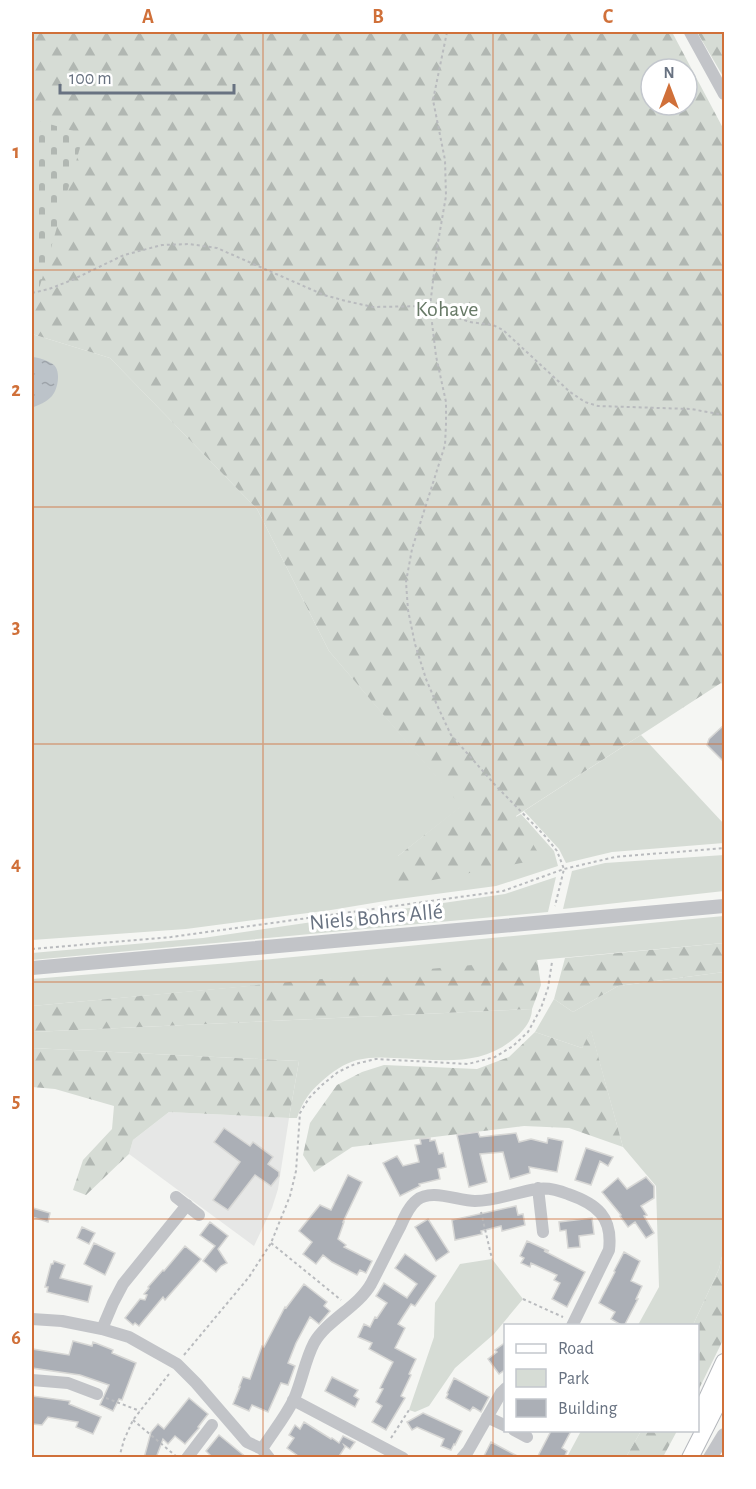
<svg xmlns="http://www.w3.org/2000/svg" width="756" height="1489" viewBox="0 0 756 1489" font-family="'Alegreya Sans',sans-serif">
  <style>
    .built { fill: #e6e7e6 }
    .green { fill: #d6dcd5 }
    .forest { fill: url(#forest-firs); fill-rule: evenodd }
    .cemetery { fill: url(#cemetery-stones) }
    .water { fill: url(#water-ripples) }
    .building { fill: #abafb6; stroke: #d7d7d5; stroke-width: 1.5 }
    .lines { fill: none; stroke-linecap: round; stroke-linejoin: round }
    .secondary-casing { stroke: #b4b7bc; stroke-width: 18 }
    .path { stroke: #b9bbbe; stroke-width: 2; stroke-dasharray: 3 3; stroke-linecap: butt }
    .minor { stroke: #c2c4c8; stroke-width: 12 }
    .tertiary { stroke: #c2c4c8; stroke-width: 14 }
    .secondary { stroke: #fff; stroke-width: 16 }
    .grid { fill: none; stroke: #d07039; stroke-width: 1.5; stroke-opacity: 0.55 }
    .labels { text-anchor: middle; stroke-width: 6; stroke-linejoin: round; paint-order: stroke }
    .park-label { font-size: 22px; fill: #677966; stroke: #fff }
    .street-label { font-size: 22px; fill: #687281; stroke: #fff }
    .neatline { fill: none; stroke: #d07039; stroke-width: 2 }
    .grid-label { font-size: 20px; text-anchor: middle; font-weight: bold; fill: #d07039 }
  </style>
  <defs>
    <pattern id="forest-firs" width="22" height="20" patternUnits="userSpaceOnUse" patternTransform="scale(1.5)"><rect width="22" height="20" fill="#d6dcd5"/><path d="M5 1l3.5 6h-7zM16 11l3.5 6h-7z" fill="#b1b7b2"/></pattern>
    <pattern id="cemetery-stones" width="16" height="16" patternUnits="userSpaceOnUse" patternTransform="scale(1.5)"><rect width="16" height="16" fill="#d6dcd5"/><path d="M2 7V4a2 2 0 0 1 4 0v3zM10 15v-3a2 2 0 0 1 4 0v3z" fill="#b1b7b2"/></pattern>
    <pattern id="water-ripples" width="26" height="14" patternUnits="userSpaceOnUse" patternTransform="scale(1.5)"><rect width="26" height="14" fill="#bcc3c9"/><path d="M2 4q2-2 4 0t4 0M15 11q2-2 4 0t4 0" fill="none" stroke="#9da3a9"/></pattern>
  </defs>
  <rect width="100%" height="100%" fill="#f5f6f3"/>
  <path class="built" d="M169 1112 289 1118 278 1189 272 1208 254 1246 129 1154 133 1140Z"/>
  <path class="green" d="M32 334 110 358 257 509 329 651 462 806 398 856 541 859 516 817 521 814 554 851 558 866 496 886 391 900 331 910 186 929 32 940Z
    M641 735 724 824V843L612 852 566 863 559 849 524 811Z
    M724 855V891L563 909 572 871 605 863Z
    M556 877 548 912 32 960V953L203 938 505 894Z
    M724 916V943L32 1006V979L230 963Z
    M724 972V1248L719 1269 693 1325H638L659 1287 656 1186 623 1147 591 1031 582 1048 535 1032 554 999 573 1012 618 986Z
    M532 1009C532 1020 524 1030 517 1036 480 1069 439 1059 394 1058 382 1057 369 1057 357 1060 343 1064 332 1072 322 1081 309 1092 302 1103 297 1118H289L299 1061 32 1048V1032Z
    M492 1259 523 1299 494 1334 455 1368 429 1406 415 1412 409 1410 434 1337 435 1303 460 1264Z
    M581 1431V1430L641 1431 626 1457H567Z"/>
  <path class="forest" d="M32 32H672L724 130V685L721 683 516 816 542 859 391 888 398 856 461 806 329 651 257 509 110 358 32 334ZM651 69H687V105H651Z
    M697 32H724V78Z
    M724 943V972L618 986 573 1012 554 999 565 958Z
    M537 959 541 985 532 1009 32 1032V1006Z
    M591 1030 623 1147 569 1128 524 1126 352 1147 314 1172 303 1155 310 1123 337 1085 362 1072 384 1065 477 1069 509 1057 535 1032 582 1048Z
    M32 1048 299 1061 289 1118 169 1112 133 1140 129 1154 86 1195 73 1190 83 1160 112 1129 114 1106 55 1089 32 1087Z
    M724 1248V1338L698 1391V1326L693 1325 719 1269Z
    M641 1431V1430L677 1431 663 1457H626Z"/>
  <path class="cemetery" d="M32 119 84 134 35 303 32 302Z"/>
  <path class="water" d="M32 357C38 357 49 361 54 365 61 372 58 389 52 396 47 402 38 405 32 408Z"/>
  <path class="building" d="M724 725V762L707 745 709 739Z
    M224 1128 250 1146 253 1142 273 1157 268 1164 279 1172V1176L271 1186 255 1175 228 1210 213 1200 240 1162 214 1142Z
    M478 1132 480 1137 516 1133 519 1142 531 1139 547 1143 548 1138 563 1141 557 1172 529 1167 530 1173 510 1179 503 1152 480 1154 487 1182 469 1187 457 1135Z
    M430 1138V1141L435 1140 439 1154 443 1153 446 1167 438 1169 440 1179 419 1184 420 1186 400 1196 383 1163 397 1156 403 1166 419 1162 415 1145 421 1144 420 1139Z
    M586 1148 613 1157 608 1166 600 1161 591 1185 575 1180Z
    M348 1175 362 1182 343 1222H344L338 1239 346 1245 344 1247 372 1261 366 1273 360 1270 357 1275 332 1262 323 1255 316 1264 303 1254 312 1242 299 1231 320 1205 331 1210Z
    M646 1177 654 1186V1198L641 1206 647 1215 644 1216 654 1233 646 1238 635 1222 628 1227 620 1216 621 1215 602 1192 618 1178 627 1189Z
    M516 1206 518 1215 523 1214 525 1225 502 1231 501 1226 481 1231 482 1234 455 1240 452 1220Z
    M33 1208 50 1213 48 1222 32 1217Z
    M592 1218 594 1234 579 1236 580 1247 568 1248 566 1230 560 1231 559 1222Z
    M428 1219 449 1252 436 1261 415 1227Z
    M210 1222 228 1236 218 1249 227 1263 221 1266 216 1272 203 1261 215 1246 200 1235Z
    M82 1227 95 1233 89 1244 77 1238Z
    M527 1241 549 1251H544L585 1272 567 1307 552 1299 560 1283 554 1280 557 1275 531 1263 530 1267 521 1263 524 1258 520 1256Z
    M94 1243 115 1253 105 1275 84 1264Z
    M185 1246 201 1259 165 1300 163 1297 139 1326 135 1323 133 1325 125 1318 140 1299 145 1300 147 1295 144 1294 149 1288 148 1287 163 1270 164 1271Z
    M624 1252 640 1261 631 1281 642 1286 636 1299H638L624 1326H623L611 1319 615 1312 599 1303 615 1272 614 1271Z
    M405 1254 436 1276 415 1306 411 1304 398 1324 405 1328 395 1348 416 1359 409 1374 411 1375 401 1396 405 1398 386 1430 372 1422 382 1406 376 1402 383 1389 380 1388 393 1362 369 1349 372 1343 358 1337 364 1324 370 1327 375 1317 377 1318 387 1303 376 1296 384 1283 407 1298 417 1284 395 1268Z
    M54 1261 65 1265 60 1278 92 1286 88 1302 47 1292 48 1287H45L51 1264H53Z
    M304 1284 327 1302 324 1306 330 1311 319 1324 310 1317 296 1343 288 1363 295 1366 288 1385 281 1383 268 1412 252 1405 249 1411 233 1404 240 1387H239L243 1377 250 1379 262 1346 264 1347 285 1307 286 1308Z
    M73 1341 92 1346 93 1342 113 1350 112 1353 136 1363 122 1400 119 1399 113 1411 100 1405 109 1385 80 1375 32 1368V1349L69 1355Z
    M506 1342V1369L499 1374 488 1359 497 1352 495 1350Z
    M332 1377 358 1390 354 1396 359 1399 355 1407 325 1391Z
    M454 1378 489 1397 481 1412 473 1407 470 1411 446 1398 448 1394 447 1393Z
    M32 1396 70 1401 69 1404 101 1417 93 1434 76 1427 78 1422 48 1417 42 1425 32 1424Z
    M189 1398 208 1414 198 1427 199 1428 185 1444 175 1436 168 1444 163 1439 156 1458H144L151 1432 158 1424 164 1429Z
    M423 1413 462 1431 455 1445 454 1444 451 1450 441 1446 444 1439 417 1427 412 1430 407 1422Z
    M304 1422 331 1439 332 1438 339 1443 343 1436 355 1442 350 1449 344 1445 345 1447 338 1458H301L287 1448 294 1438 289 1435 295 1425 300 1429Z
    M551 1431H571L562 1448 567 1451 564 1458H537Z
    M219 1435 247 1458H213L206 1451Z
    M491 1442 521 1458H483Z"/>
  <g class="lines">
    <defs>
      <path id="secondary" d="M698 1418 724 1362
        M690 1458 724 1391"/>
    </defs>
    <use href="#secondary" class="secondary-casing"/>
    <path class="path" d="M447 32 433 100 445 160 446 196 437 248 430 306 436 356 446 402V424L445 445 412 549 406 582 408 610 415 644 426 679 437 705 451 735 496 786 545 836 557 851 564 869 555 906
      M32 293 49 289 72 280 124 255 162 245 189 244 217 248 324 295 346 301 373 307 430 306 443 313 470 322 493 325 503 330 570 392 585 402 598 406 691 409 724 415
      M32 949 171 937 503 891 564 869 615 857 724 848
      M481 1212 492 1259
      M271 1243 341 1300
      M523 1299 563 1317
      M184 1355 249 1277 271 1243 290 1196 296 1171 300 1113 309 1098 322 1085 338 1072 355 1064 376 1059 468 1064 495 1057 513 1046 528 1032 541 1008 548 988 552 962
      M106 1398 140 1411
      M133 1420 177 1457
      M391 1438 409 1410
      M119 1458 124 1440 133 1420 169 1374"/>
    <path class="minor" d="M690 32 724 94
      M538 1188 543 1232
      M176 1197 199 1215
      M32 1319 62 1321 102 1329 129 1337 152 1350 177 1364 196 1383 247 1442 262 1449 269 1458
      M102 1329 113 1303 123 1284 187 1205
      M32 1380 68 1383 97 1394
      M293 1400 403 1458
      M487 1417 506 1426
      M514 1430 527 1437
      M262 1449C272 1433 286 1416 294 1399 302 1381 305 1360 314 1343 327 1320 358 1307 371 1284 381 1265 390 1246 400 1227 404 1218 409 1206 417 1200 431 1188 458 1201 475 1201 497 1201 516 1192 537 1189 548 1187 558 1190 568 1194 597 1204 613 1217 609 1250L572 1326
      M187 1458 212 1425
      M462 1458 468 1451 501 1393 506 1388"/>
    <path class="tertiary" d="M32 968 724 906
      M710 1458 724 1435"/>
    <use href="#secondary" class="secondary"/>
  </g>
  <path class="grid" d="M263 32V1458M493 32V1458M32 270H724M32 507H724M32 744H724M32 982H724M32 1219H724"/>
  <g class="labels">
    <g class="park-label">
      <text x="447" y="316">Kohave</text>
    </g>
    <g class="street-label">
      <text transform="translate(376 916) rotate(-5)" y="8">Niels Bohrs Allé</text>
    </g>
  </g>
  <rect width="756" height="1489" fill="none" stroke="#ffffff" stroke-width="66"/>
  <rect x="504" y="1324" width="195" height="108" fill="#ffffff" stroke="#c3c7cd" stroke-width="1.5"/>
  <rect x="516" y="1344" width="30" height="9" fill="#ffffff" stroke="#c3c7cd" stroke-width="1.5"/>
  <text x="558" y="1354" font-size="18" fill="#687281">Road</text>
  <rect x="516" y="1369" width="30" height="18" fill="#d6dcd5" stroke="#c3c7cd" stroke-width="1.5"/>
  <text x="558" y="1384" font-size="18" fill="#687281">Park</text>
  <rect x="516" y="1399" width="30" height="18" fill="#abafb6" stroke="#c3c7cd" stroke-width="1.5"/>
  <text x="558" y="1414" font-size="18" fill="#687281">Building</text>
  <g transform="translate(669 87)"><circle r="28" fill="#ffffff" stroke="#c3c7cd" stroke-width="1.5"/>
  <path d="M0-4.5L10 22L0 15L-10 22Z" fill="#d07039"/>
  <text y="-9" font-size="16" font-weight="bold" text-anchor="middle" fill="#687281">N</text>
  </g>
  <path d="M60 84v9h174v-9" fill="none" stroke="#687281" stroke-width="3"/>
  <text x="69" y="84" font-size="18" fill="#687281" stroke="#ffffff" stroke-width="4.5" paint-order="stroke">100 m</text>
  <rect x="33" y="33" width="690" height="1423" class="neatline"/>
  <g class="grid-label">
    <text x="148" y="23">A</text>
    <text x="378" y="23">B</text>
    <text x="608" y="23">C</text>
    <text x="16" y="158">1</text>
    <text x="16" y="396">2</text>
    <text x="16" y="633">3</text>
    <text x="16" y="870">4</text>
    <text x="16" y="1107">5</text>
    <text x="16" y="1344">6</text>
  </g>
</svg>
